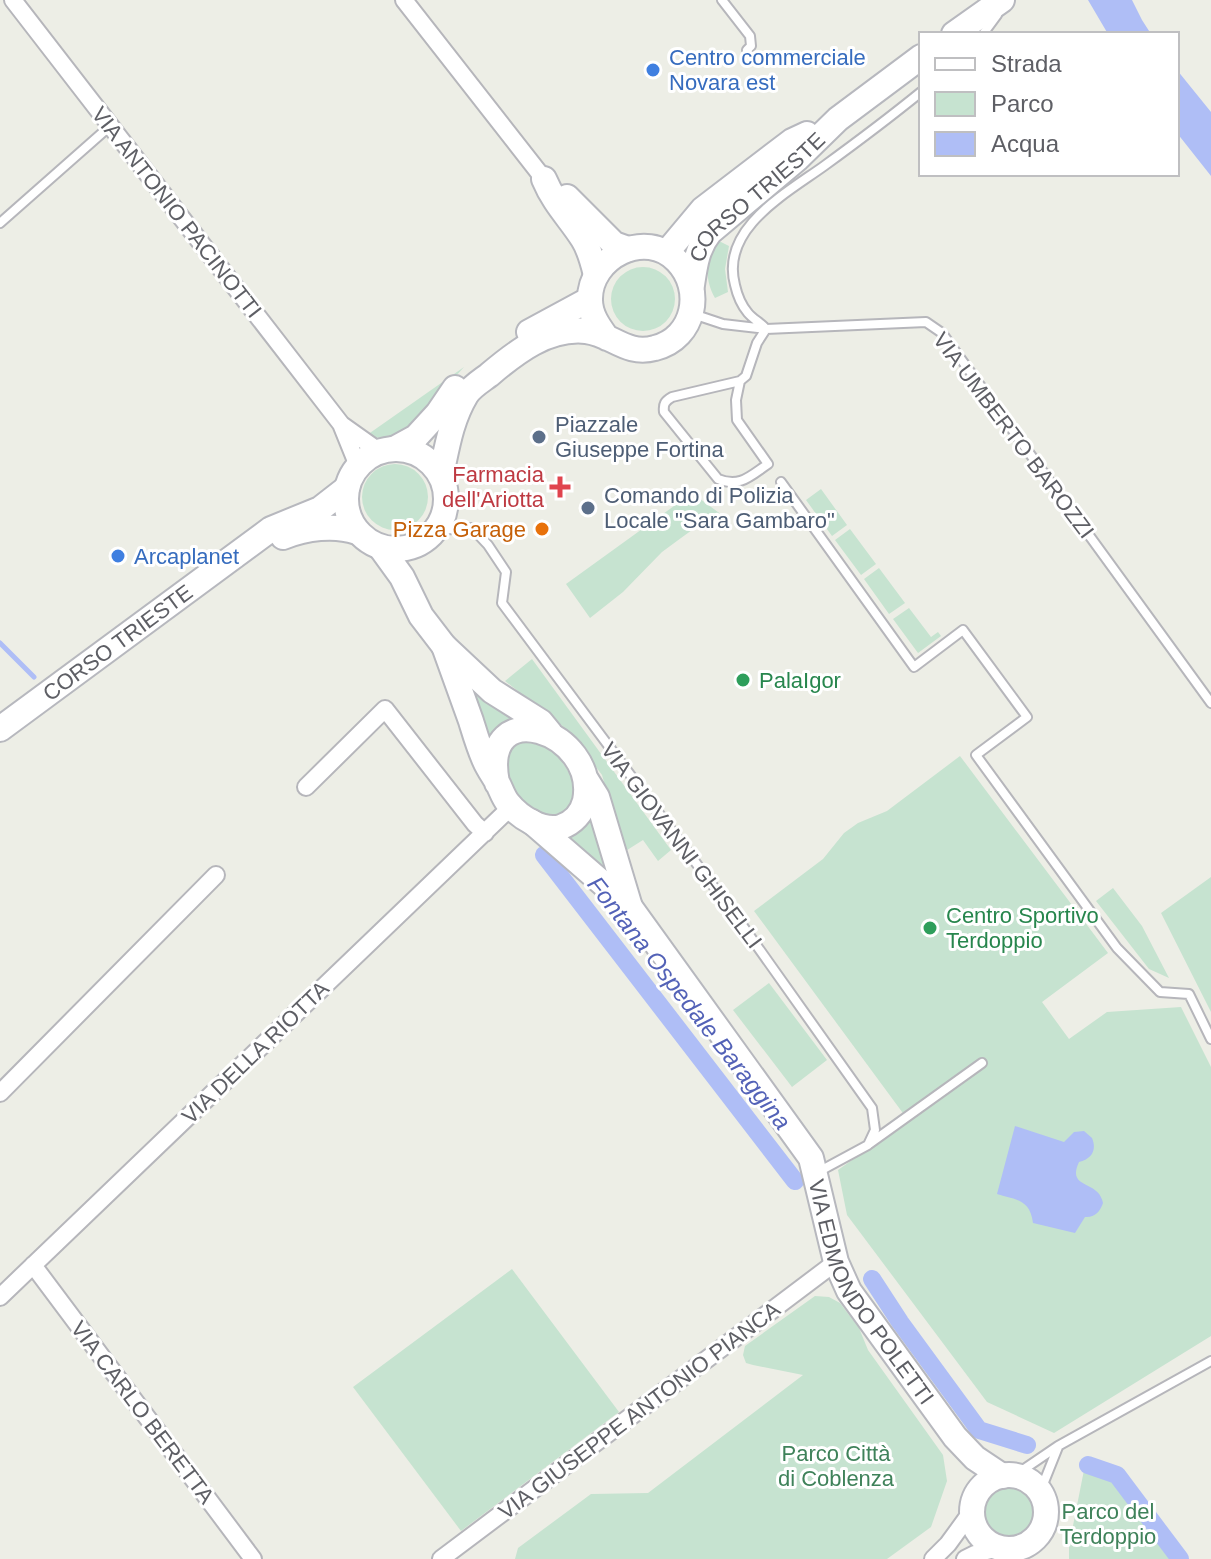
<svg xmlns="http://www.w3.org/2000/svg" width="1211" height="1559" viewBox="0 0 1211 1559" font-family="Helvetica,sans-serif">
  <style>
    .green { fill: #c6e3d0 }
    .water { fill: #afbef6 }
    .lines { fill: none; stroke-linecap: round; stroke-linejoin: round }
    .stream { stroke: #afbef6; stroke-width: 5 }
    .canal { stroke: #afbef6; stroke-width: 18 }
    .lane-casing { stroke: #b6b6bb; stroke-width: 12 }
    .street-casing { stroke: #b6b6bb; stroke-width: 20 }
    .secondary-casing { stroke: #b7b8be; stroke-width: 28 }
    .lane { stroke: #fff; stroke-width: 8 }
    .street { stroke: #fff; stroke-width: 16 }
    .secondary { stroke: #fff; stroke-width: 24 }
    .shop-dot { fill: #3f7fe0; stroke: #fff; stroke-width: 3 }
    .service-dot { fill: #5c6f8a; stroke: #fff; stroke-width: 3 }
    .health-dot { fill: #e0444e; stroke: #fff; stroke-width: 3 }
    .food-dot { fill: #e8710a; stroke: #fff; stroke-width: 3 }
    .leisure-dot { fill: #2e9e5b; stroke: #fff; stroke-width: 3 }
    .labels { text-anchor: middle; stroke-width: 6; stroke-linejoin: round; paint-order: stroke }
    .shop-label { font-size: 22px; fill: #366cbe; stroke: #fff; text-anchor: start }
    .street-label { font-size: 22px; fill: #5e5f65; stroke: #fff }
    .service-label { font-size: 22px; fill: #4e5e75; stroke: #fff; text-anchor: start }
    .health-label { font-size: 22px; fill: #be3a42; stroke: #fff; text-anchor: end }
    .food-label { font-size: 22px; fill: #c56008; stroke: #fff; text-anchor: end }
    .leisure-label { font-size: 22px; fill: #27864d; stroke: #fff; text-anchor: start }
    .park-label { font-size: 22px; fill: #3f825a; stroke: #fff }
    .water-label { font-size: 24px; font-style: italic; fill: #5362b7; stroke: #fff }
  </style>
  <rect width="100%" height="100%" fill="#edeee6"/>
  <path class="green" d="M719 241 729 246 725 269 728 292 715 298C703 276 707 261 719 241Z
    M611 299a32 32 0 1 1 64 0a32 32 0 1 1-64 0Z
    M464 367 446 387 422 422 397 435 379 438 367 435Z
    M362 497a33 33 0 1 1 66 0a33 33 0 1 1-66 0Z
    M821 489 847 525 832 536 806 500Z
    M692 493 722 515 699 525 681 538 662 552 623 592 590 618 566 584Z
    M850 529 876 564 861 575 835 540Z
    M879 568 905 603 889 614 864 579Z
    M909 608 931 637 938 632 941 636 918 653 893 619Z
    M532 659 671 850 658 861 643 840 624 852 602 775 570 732 505 681Z
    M456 666 531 723 488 755Z
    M527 739 549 748 559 757 575 782V805L550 822C521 802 513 796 504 761L513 744Z
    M960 756 1108 953 1042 1002 1069 1039 1107 1012 1181 1007 1211 1067V1336L1054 1433 987 1402 847 1215 838 1170 908 1120 754 911 823 859 844 833 858 823 887 811Z
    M591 810 623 893 561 834Z
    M1211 877V1012L1161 913Z
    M1113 888 1142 926 1169 978 1149 969 1096 901Z
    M769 983 827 1060 792 1087 733 1010Z
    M512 1269 619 1412 461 1531 353 1387Z
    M815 1296 829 1297 840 1303 859 1328 868 1350 943 1455 947 1481 931 1527 887 1559H515L518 1548 591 1494 648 1493 803 1375 753 1365 746 1363 743 1355 745 1346Z
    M1084 1470 1126 1487 1177 1559H1069V1546Z
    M981 1511a29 29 0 1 1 58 0a29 29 0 1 1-58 0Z"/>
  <path class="water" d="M1088 0H1132L1142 20 1151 34H1108Z
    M1177 70 1211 112V176L1177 133Z
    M1015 1126 1064 1142 1074 1132 1084 1131 1092 1138C1097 1150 1092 1159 1079 1162 1066 1190 1099 1179 1103 1203 1100 1212 1094 1218 1085 1217L1075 1233 1033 1223C1030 1199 1016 1200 997 1194Z"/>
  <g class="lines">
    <path class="stream" d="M0 643 34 677"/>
    <path class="canal" d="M544 855 795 1181
      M872 1279 900 1322 979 1430 1027 1445
      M1088 1465 1117 1475 1180 1559"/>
    <defs>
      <path id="lane" d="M722 0 750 36 751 46 747 50
        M983 34 997 15
        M0 223 110 126
        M693 314 723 324 766 329 926 322 942 333 1211 703
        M740 381 672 397C665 401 663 404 664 412L718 479C740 488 750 476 768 464L737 420 736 400 740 381 746 376 757 343 766 329C761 323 753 319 748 313 742 306 737 294 735 285 720 229 785 194 824 166 857 142 889 118 921 92
        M781 482 914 667 963 630 1027 717 976 755 1117 948 1160 992 1189 994 1211 1039
        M436 530 472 528 488 545 506 572 502 603 740 922 872 1108 875 1130 868 1145 818 1172
        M869 1144 982 1063
        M1014 1476 1058 1446 1211 1361
        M1040 1492 1058 1447"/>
      <path id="street" d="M13 0 341 424 358 466
        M404 0 544 179
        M342 425 380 452
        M306 787 385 709 475 824 485 833
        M0 1093 216 875
        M33 1265 253 1559
        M0 1297 511 807
        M441 1559 836 1262
        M933 1559 948 1544 972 1511
        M965 1559 975 1554 998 1548"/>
      <g id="secondary">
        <path d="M954 34 1002 0"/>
        <path d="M544 179C555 205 569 217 583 239 590 250 593 263 596 275"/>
        <path d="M567 197 614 244 628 249"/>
        <path d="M667 252 703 209 792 141 807 134"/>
        <path id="s1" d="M692 285C695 265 697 248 710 232L798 158 838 119 921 57"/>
        <path d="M529 332 590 299"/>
        <circle cx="396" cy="499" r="50"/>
        <path d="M394 449 416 437 438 413 455 388"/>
        <path d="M441 475C447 447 451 420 466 395 471 387 481 381 489 375 516 352 548 327 586 331 612 334 626 356 655 348 695 338 704 289 677 261 646 228 589 257 590 300 590 315 599 327 607 338"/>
        <path d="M283 537C306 528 334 524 357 532"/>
        <path d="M381 548 402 577 421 616 444 646 492 691 541 722 550 733"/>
        <path d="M444 646C453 671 462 696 471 721 475 734 479 748 485 761 488 768 493 775 497 782 501 789 503 797 508 803 520 818 543 832 561 827 573 823 582 813 585 801 599 731 479 691 497 783"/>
        <path id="s2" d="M0 729 271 529 320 509 347 488"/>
        <path d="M587 781 597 797 630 907"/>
        <path id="s3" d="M532 822 630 907 811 1158 836 1262 849 1291 955 1437 975 1458 1002 1476"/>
        <circle cx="1009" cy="1512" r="37"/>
      </g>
    </defs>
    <use href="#lane" class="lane-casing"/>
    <use href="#street" class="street-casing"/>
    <use href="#secondary" class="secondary-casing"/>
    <use href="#lane" class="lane"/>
    <use href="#street" class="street"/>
    <use href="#secondary" class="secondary"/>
  </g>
  <g class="shop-dot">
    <circle cx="653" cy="70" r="8"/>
    <circle cx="118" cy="556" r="8"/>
  </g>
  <g class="service-dot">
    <circle cx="539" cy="437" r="8"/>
    <circle cx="588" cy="508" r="8"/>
  </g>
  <path class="health-dot" d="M556 475h8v8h8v8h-8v8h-8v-8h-8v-8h8z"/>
  <circle class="food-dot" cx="542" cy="529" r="8"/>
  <g class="leisure-dot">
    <circle cx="743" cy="680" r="8"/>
    <circle cx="930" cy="928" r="8"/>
  </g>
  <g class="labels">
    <g class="shop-label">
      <text x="669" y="65">Centro commerciale<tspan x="669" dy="25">Novara est</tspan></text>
      <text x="134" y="564">Arcaplanet</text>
    </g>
    <g class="street-label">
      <text dy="8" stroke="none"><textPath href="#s1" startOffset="114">CORSO TRIESTE</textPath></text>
      <text transform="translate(177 212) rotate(52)" y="8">VIA ANTONIO PACINOTTI</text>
      <text transform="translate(1014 435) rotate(53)" y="8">VIA UMBERTO BAROZZI</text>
      <text dy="8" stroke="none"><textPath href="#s2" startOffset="146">CORSO TRIESTE</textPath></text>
      <text transform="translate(682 845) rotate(53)" y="8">VIA GIOVANNI GHISELLI</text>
      <text transform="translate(255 1052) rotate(-44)" y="8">VIA DELLA RIOTTA</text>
      <text dy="8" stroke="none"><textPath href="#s3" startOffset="588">VIA EDMONDO POLETTI</textPath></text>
      <text transform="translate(639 1410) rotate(-37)" y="8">VIA GIUSEPPE ANTONIO PIANCA</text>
      <text transform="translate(143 1412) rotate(53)" y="8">VIA CARLO BERETTA</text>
    </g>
    <g class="service-label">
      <text x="555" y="432">Piazzale<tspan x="555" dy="25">Giuseppe Fortina</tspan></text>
      <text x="604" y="503">Comando di Polizia<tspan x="604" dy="25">Locale "Sara Gambaro"</tspan></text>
    </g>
    <g class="health-label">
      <text x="544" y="482">Farmacia<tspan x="544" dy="25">dell'Ariotta</tspan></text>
    </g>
    <g class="food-label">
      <text x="526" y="537">Pizza Garage</text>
    </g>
    <g class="leisure-label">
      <text x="759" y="688">PalaIgor</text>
      <text x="946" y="923">Centro Sportivo<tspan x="946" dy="25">Terdoppio</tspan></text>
    </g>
    <g class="park-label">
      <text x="836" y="1461">Parco Città<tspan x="836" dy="25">di Coblenza</tspan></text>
      <text x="1108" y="1519">Parco del<tspan x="1108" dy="25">Terdoppio</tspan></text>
    </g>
    <g class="water-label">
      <text transform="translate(689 1003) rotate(52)" y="8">Fontana Ospedale Baraggina</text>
    </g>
  </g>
  <rect x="919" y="32" width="260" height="144" fill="#ffffff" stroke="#bfbfc1" stroke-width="2"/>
  <rect x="935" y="58" width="40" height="12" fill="#ffffff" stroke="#bfbfc1" stroke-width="2"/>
  <text x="991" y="72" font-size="24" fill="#5e5f65">Strada</text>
  <rect x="935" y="92" width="40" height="24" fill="#c6e3d0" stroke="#bfbfc1" stroke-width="2"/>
  <text x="991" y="112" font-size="24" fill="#5e5f65">Parco</text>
  <rect x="935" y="132" width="40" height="24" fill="#afbef6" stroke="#bfbfc1" stroke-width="2"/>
  <text x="991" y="152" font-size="24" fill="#5e5f65">Acqua</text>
</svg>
